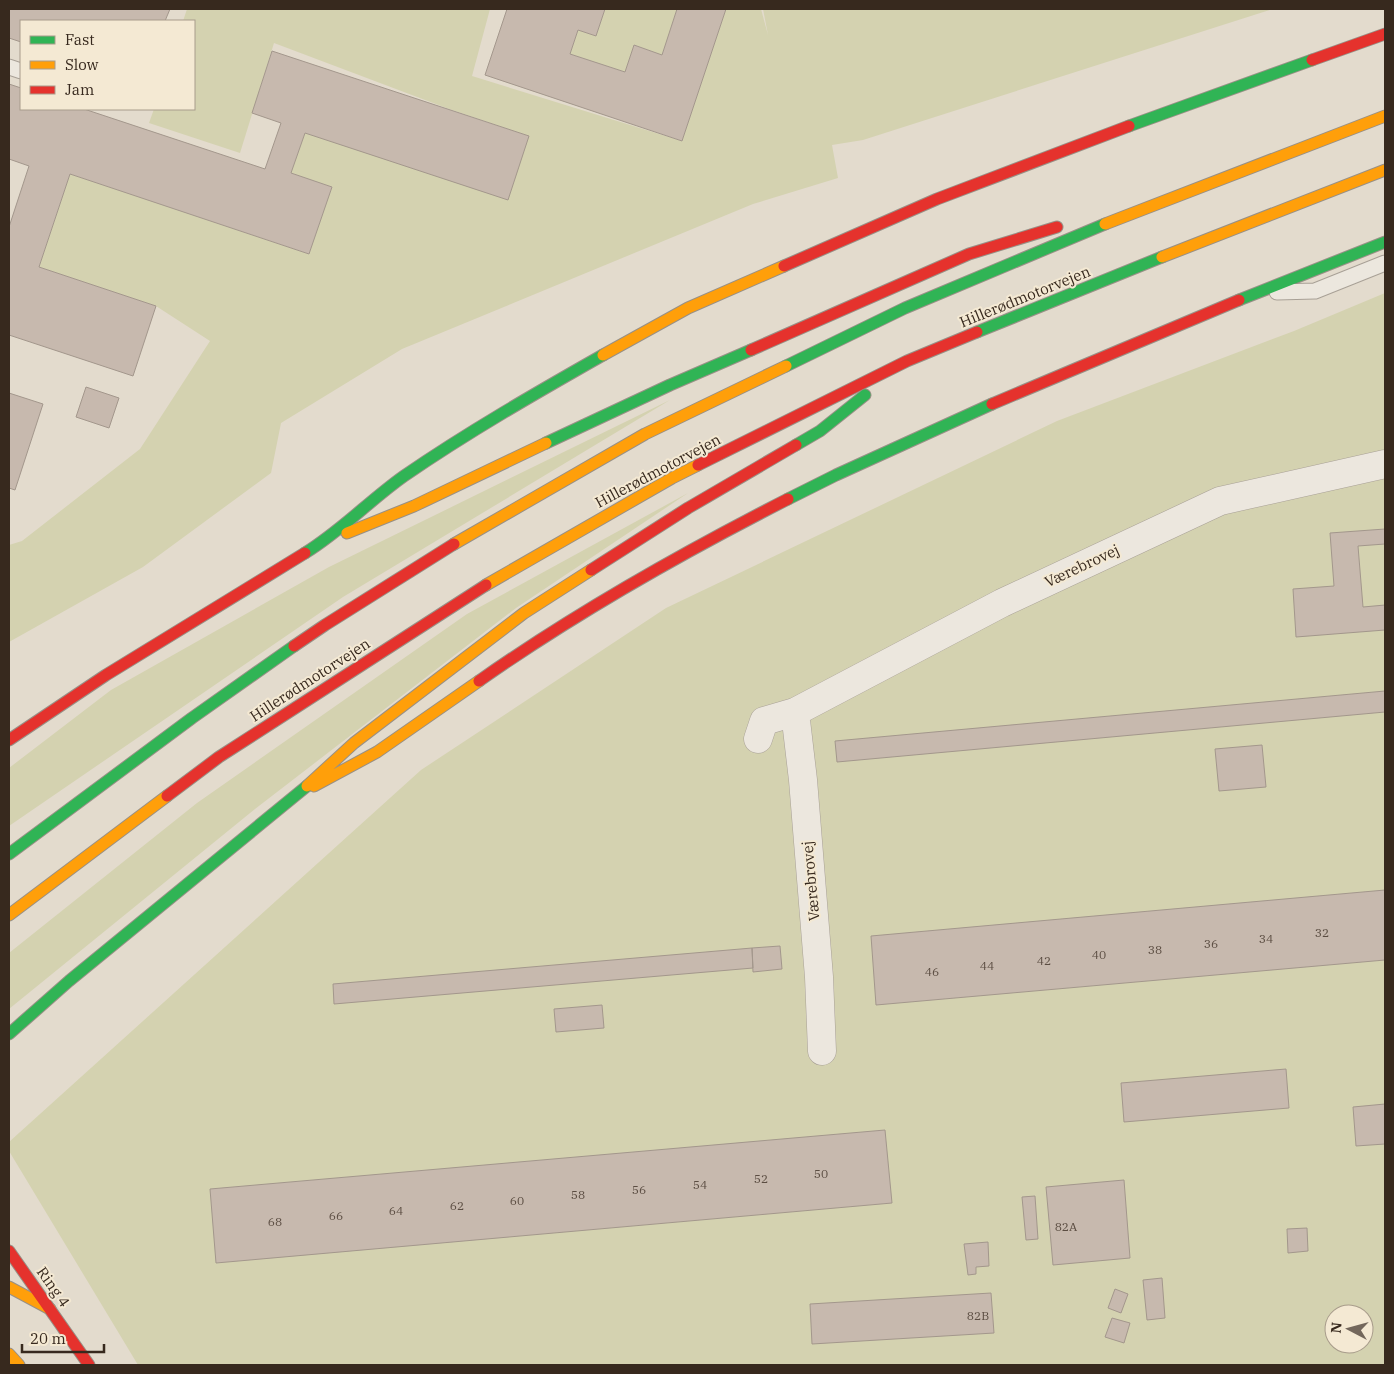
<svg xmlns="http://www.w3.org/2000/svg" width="1394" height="1374" viewBox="0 0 1394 1374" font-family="'IBM Plex Serif',serif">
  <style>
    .green { fill: #d4d2b0; fill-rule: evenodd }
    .building { fill: #c7b9ae; stroke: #a3978c }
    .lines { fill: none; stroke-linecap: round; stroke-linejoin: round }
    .lane-casing { stroke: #a8a096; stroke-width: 17 }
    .street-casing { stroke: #a8a096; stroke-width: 29 }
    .fast-casing { stroke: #989086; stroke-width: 13 }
    .slow-casing { stroke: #989086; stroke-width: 13 }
    .jam-casing { stroke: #989086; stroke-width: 13 }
    .lane { stroke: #ece7de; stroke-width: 15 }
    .street { stroke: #ece7de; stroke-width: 28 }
    .fast { stroke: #30b455; stroke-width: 11 }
    .slow { stroke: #ff9f0a; stroke-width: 11 }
    .jam { stroke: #e5322d; stroke-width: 11 }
    .labels { text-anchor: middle; stroke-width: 4; stroke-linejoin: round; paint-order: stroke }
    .number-label { font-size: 12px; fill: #5b4d42 }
    .street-label { font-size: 15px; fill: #37291e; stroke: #f4e9d3 }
  </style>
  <rect width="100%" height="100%" fill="#e3dbcd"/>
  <path class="green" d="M187 9H490L472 76 682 141 726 9H761L768 35 763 9H1273L863 140 832 145 838 178 753 204 402 349 281 423 271 473 143 567 9 642V545L22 541 140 449 210 341 156 306 39 267 70 174 309 254 332 187 291 173 305 133 528 136 449 109 274 43 240 153 149 123 154 109H194V21H183Z
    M605 9H677L662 55 634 45 625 72 570 54 578 30 596 36Z
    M1385 293V1365H138L9 1151V1142L421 770 666 608 1057 421 1294 331ZM1334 1314H1364V1344H1334Z
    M670 400 343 597 9 826V768L111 690 329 567Z
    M688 493 516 608 255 809 9 1009V953L197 803 467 614Z"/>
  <path class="building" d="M9 9H170L165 21H21V42L9 38Z
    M507 9H605L596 36 578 30 570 54 625 72 634 45 662 55 677 9H726L682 141 485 75Z
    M272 51 529 136 508 200 305 133 291 173 332 187 309 254 70 174 39 267 156 306 133 376 9 335V227L29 166 9 159V84L21 88V109H84L265 169 281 123 252 113Z
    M86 387 119 398 109 428 76 417Z
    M9 393 43 404 15 490 9 488Z
    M1385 529V544L1358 546 1363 607 1385 605V630L1296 637 1293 589 1334 586 1330 533Z
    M1385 691V712L837 762 835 741Z
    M1262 745 1266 787 1219 791 1215 749Z
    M1385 890V960L876 1005 871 936Z
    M780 946 782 969 753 972 752 948Z
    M752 948 753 968 334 1004 333 984Z
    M602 1005 604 1028 556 1032 554 1009Z
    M1286 1069 1289 1108 1124 1122 1121 1083Z
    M1385 1104V1144L1356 1146 1353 1107Z
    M885 1130 892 1203 216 1263 210 1189Z
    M1124 1180 1130 1258 1053 1265 1046 1187Z
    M1035 1196 1038 1239 1026 1240 1022 1197Z
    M1307 1228 1308 1251 1288 1253 1287 1229Z
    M988 1242 989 1266 976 1267V1274L968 1275 964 1244Z
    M1162 1278 1165 1318 1147 1320 1143 1280Z
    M1115 1289 1128 1294 1121 1313 1108 1308Z
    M991 1293 994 1333 812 1344 810 1304Z
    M1112 1318 1130 1323 1124 1343 1105 1337Z"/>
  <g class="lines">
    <defs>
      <path id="lane" d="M9 67 21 71
        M1277 292 1315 291 1385 263"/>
      <path id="street" d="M795 712 803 780 819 977 822 1051
        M758 739 764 721 795 712 1002 603 1220 501 1385 464"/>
      <path id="fast" d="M1129 126 1312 60
        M1239 300 1385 242
        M977 332 1162 257
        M786 366 905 308 1105 224
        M546 443 670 385 751 350
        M796 445 820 431 865 395
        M788 499 836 475 992 404
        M305 553C341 531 370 500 404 476 468 432 536 393 603 355
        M9 854 192 718 294 646
        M9 1034 69 981 307 786"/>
      <path id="slow" d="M1105 224 1385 116
        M1162 257 1385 170
        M603 355 688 308 784 266
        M347 533 414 506 546 443
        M454 544 645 434 786 366
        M486 585 672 478 698 465
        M307 786 354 743 524 613 591 570
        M314 786 377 752 479 681
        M9 915 167 796
        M9 1287 50 1309
        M9 1354 19 1365"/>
      <path id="jam" d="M1312 60 1385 34
        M784 266 937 199 1129 126
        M751 350 969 254 1057 227
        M992 404 1239 300
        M698 465 907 361 977 332
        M591 570 688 508 796 445
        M294 646 325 625 454 544
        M479 681C577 612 682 553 788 499
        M9 740 106 675 305 553
        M167 796 219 757 486 585
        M9 1251 89 1365"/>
    </defs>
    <use href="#lane" class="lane-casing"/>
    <use href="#street" class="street-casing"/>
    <use href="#fast" class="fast-casing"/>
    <use href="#slow" class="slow-casing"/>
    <use href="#jam" class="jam-casing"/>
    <use href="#lane" class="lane"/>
    <use href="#street" class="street"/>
    <use href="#fast" class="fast"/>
    <use href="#slow" class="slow"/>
    <use href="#jam" class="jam"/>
  </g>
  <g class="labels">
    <g class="number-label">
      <text x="1322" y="937">32</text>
      <text x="1266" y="943">34</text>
      <text x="1211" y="948">36</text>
      <text x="1155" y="954">38</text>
      <text x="1099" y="959">40</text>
      <text x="1044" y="965">42</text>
      <text x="987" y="970">44</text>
      <text x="932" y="976">46</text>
      <text x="821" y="1178">50</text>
      <text x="761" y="1183">52</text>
      <text x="700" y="1189">54</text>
      <text x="639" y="1194">56</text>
      <text x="578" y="1199">58</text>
      <text x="517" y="1205">60</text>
      <text x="457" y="1210">62</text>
      <text x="396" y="1215">64</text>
      <text x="336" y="1220">66</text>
      <text x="275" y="1226">68</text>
      <text x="1066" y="1231">82A</text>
      <text x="978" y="1320">82B</text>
    </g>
    <g class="street-label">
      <text transform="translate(1025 297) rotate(-22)" y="5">Hillerødmotorvejen</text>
      <text transform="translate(658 471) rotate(-28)" y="5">Hillerødmotorvejen</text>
      <text transform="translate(1082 566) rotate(-25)" y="5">Værebrovej</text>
      <text transform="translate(310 680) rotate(-33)" y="5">Hillerødmotorvejen</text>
      <text transform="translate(811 881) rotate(-95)" y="5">Værebrovej</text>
      <text transform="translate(53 1287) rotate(55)" y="5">Ring 4</text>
    </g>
  </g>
  <rect width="1394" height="1374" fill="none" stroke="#37291e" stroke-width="20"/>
  <rect x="20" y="20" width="175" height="90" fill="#f4e9d3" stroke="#a89c8b"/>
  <rect x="30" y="36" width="25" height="8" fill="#30b455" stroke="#a89c8b"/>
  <text x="65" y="45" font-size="15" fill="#37291e">Fast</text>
  <rect x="30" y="61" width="25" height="8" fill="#ff9f0a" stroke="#a89c8b"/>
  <text x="65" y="70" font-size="15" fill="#37291e">Slow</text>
  <rect x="30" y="86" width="25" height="8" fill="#e5322d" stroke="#a89c8b"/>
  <text x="65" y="95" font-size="15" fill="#37291e">Jam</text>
  <g transform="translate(1349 1329) rotate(276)"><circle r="24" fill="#f4e9d3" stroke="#a89c8b"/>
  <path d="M0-4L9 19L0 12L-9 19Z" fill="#73675b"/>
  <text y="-8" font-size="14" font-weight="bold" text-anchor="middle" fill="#37291e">N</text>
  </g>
  <path d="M22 1344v8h82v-8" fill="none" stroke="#37291e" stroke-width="2.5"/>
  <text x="30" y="1344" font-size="15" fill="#37291e" stroke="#f4e9d3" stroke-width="4" paint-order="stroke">20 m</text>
</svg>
